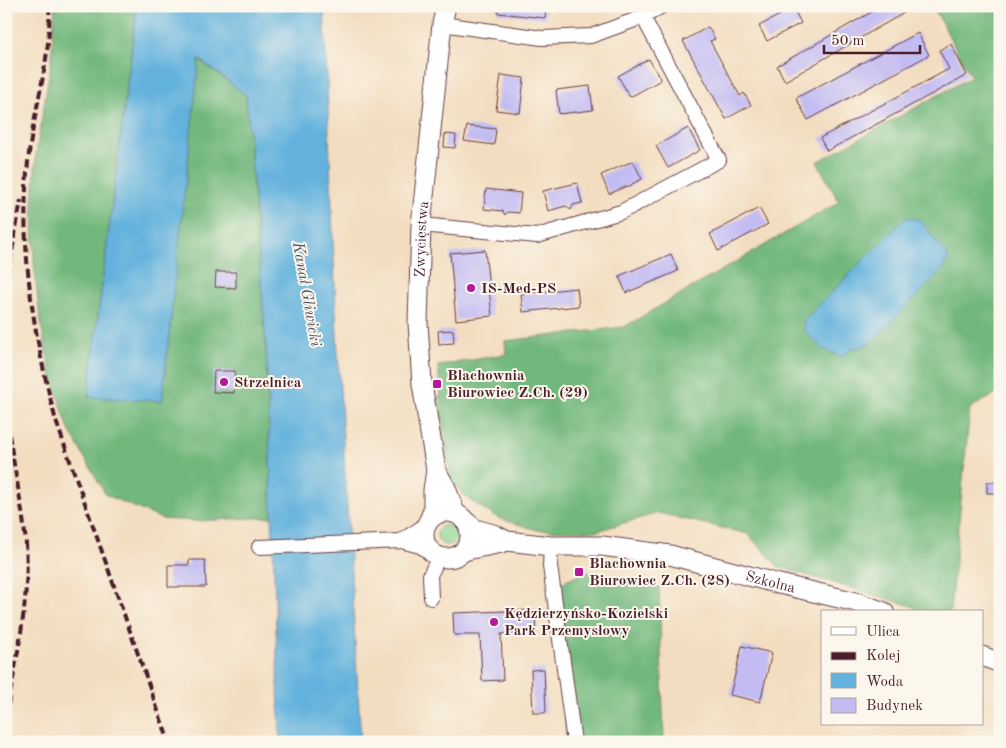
<svg xmlns="http://www.w3.org/2000/svg" width="1006" height="748" viewBox="0 0 1006 748" font-family="'Old Standard TT',serif">
  <style>
    .green { fill: #8ed793; stroke: #6c7b5f }
    .forest { fill: #72b87d; stroke: #5e6c54 }
    .water { fill: #63b2dd; stroke: #566884 }
    .building { fill: #c3bcf3 }
    .lines { fill: none; stroke-linecap: round; stroke-linejoin: round }
    .street-casing { stroke: #633c41; stroke-width: 16 }
    .secondary-casing { stroke: #633c41; stroke-width: 21 }
    .street { stroke: #fff; stroke-width: 14 }
    .secondary { stroke: #fff; stroke-width: 19 }
    .rail { stroke: #4a1f2b; stroke-width: 4; stroke-dasharray: 8 4; stroke-linecap: butt }
    .poi-dot { fill: #b5179e; stroke: #fbf7ec; stroke-width: 2 }
    .labels { text-anchor: middle; stroke-width: 4; stroke-linejoin: round; paint-order: stroke }
    .street-label { font-size: 15px; fill: #4a1f2b; stroke: #fbf7ec }
    .poi-label { font-size: 15px; font-weight: bold; fill: #4a1f2b; stroke: #fbf7ec; text-anchor: start }
    .water-label { font-size: 16px; font-style: italic; fill: #535269; stroke: #fbf7ec }
  </style>
  <rect width="100%" height="100%" fill="#fbf7ec"/>
  <filter id="ink" filterUnits="userSpaceOnUse"><feTurbulence type="fractalNoise" baseFrequency=".02" numOctaves="2"/><feDisplacementMap in="SourceGraphic" scale="10" xChannelSelector="R" yChannelSelector="G"/><feConvolveMatrix kernelMatrix="1 2 1 2 8 2 1 2 1" color-interpolation-filters="sRGB"/></filter>
  <filter id="wash" filterUnits="userSpaceOnUse"><feTurbulence type="fractalNoise" baseFrequency=".0096" numOctaves="4" result="noise"/><feDisplacementMap in="SourceGraphic" scale="20" xChannelSelector="R" yChannelSelector="G"/><feGaussianBlur stdDeviation="1.12" result="paint"/><feColorMatrix in="noise" values="0 0 0 0 0 0 0 0 0 0 0 0 0 0 0 0 0 1.4 0 .05"/><feComposite in="paint" operator="in"/></filter>
  <g filter="url(#wash)">
    <rect width="100%" height="100%" fill="#f3ddc0"/>
    <path class="green" d="M437 535a10 10 0 1 1 20 0a10 10 0 1 1-20 0Z"/>
    <path class="forest" d="M55 6H137L88 397 162 400 198 59 246 95 266 345 272 517 197 521 162 519 106 495 69 430 50 371 40 319 34 265 33 204 36 153 51 63Z
      M933 6H1000V392L970 408 950 612H922L912 606 779 567 748 534 658 513 597 531 537 530 498 518 469 500 452 483 445 448 438 397H441L438 366 506 354 505 341 624 327 839 202 817 162 971 77Z
      M586 572 659 587 664 742H566L561 583Z"/>
    <path class="water" d="M137 6H324L337 337 361 742H280L266 345 246 95 199 59 162 401 88 397Z
      M906 217 919 219 948 256 943 269 874 340 862 347 852 348 843 357 823 349 804 331V320Z"/>
    <g id="blocks">
      <path class="building" d="M498 6H546L545 18 498 13Z
        M882 6H916L785 81 777 66Z
        M793 8 801 23 767 41 759 26Z
        M708 27 715 39 710 41 740 96 744 93 751 105 726 119 683 41Z
        M918 33 929 55 808 120 796 98Z
        M951 44 967 75 827 151 820 138 949 69 939 50Z
        M649 59 661 80 630 97 618 76Z
        M501 75 524 78 520 113 496 110Z
        M590 86 593 110 559 114 556 90Z
        M467 126 496 129 494 145 464 141Z
        M688 128 700 150 668 168 656 146Z
        M445 134 456 135 455 148 444 147Z
        M633 161 642 179 632 184 630 187 627 186 609 194 601 175Z
        M577 183 582 203 573 205 571 210 566 206 548 211 543 191Z
        M486 189 521 193 519 213 508 212 505 215 503 211 484 209Z
        M759 208 768 224 718 251 710 234Z
        M485 250 492 316 456 320 450 253Z
        M671 254 678 271 626 293 619 276Z
        M216 272H236V288L215 287Z
        M577 288 579 306 523 312 521 294Z
        M453 330 454 343 439 344 438 331Z
        M214 371H235L234 393 213 392Z
        M987 482H997V493H987Z
        M189 560H205L206 587H168V565H189Z
        M535 610 536 633 501 634 503 680 482 681 480 635H454L453 613Z
        M742 646 772 653 760 702 730 695Z
        M544 669 546 713H533L531 670Z"/>
    </g>
  </g>
  <g filter="url(#ink)">
    <use href="#blocks" fill-opacity="0" stroke="#633c41" stroke-width="1"/>
    <g class="lines">
      <defs>
        <path id="street" d="M442 24 542 38 591 36 643 17 662 6
          M421 225 537 236 621 212 719 160 643 17
          M401 541 426 525
          M551 546 550 566 574 742
          M259 547 401 541 420 546 432 553
          M431 598 430 575 439 557"/>
        <g id="secondary">
          <path d="M436 470 446 488 455 513"/>
          <circle cx="447" cy="535" r="23"/>
          <path id="s1" d="M430 518 433 510V490L436 470 422 384 418 323 421 225 442 24 446 6"/>
          <path id="s2" d="M465 521 475 529 493 534 507 541 551 546H602L670 555 775 583 856 602 884 612"/>
          <path d="M464 551C478 546 492 547 507 541"/>
          <path d="M982 656 1000 663"/>
        </g>
      </defs>
      <use href="#street" class="street-casing"/>
      <use href="#secondary" class="secondary-casing"/>
      <use href="#street" class="street"/>
      <use href="#secondary" class="secondary"/>
      <path class="rail" d="M49 6C52 55 35 105 29 153 18 243 33 334 56 421L169 742
        M6 286 21 200
        M6 411C11 456 22 500 26 544 30 602 16 660 6 716"/>
    </g>
  </g>
  <g class="poi-dot">
    <circle cx="471" cy="288" r="5"/>
    <circle cx="224" cy="382" r="5"/>
    <rect x="432" y="379" width="10" height="10" rx="2.5"/>
    <rect x="574" y="567" width="10" height="10" rx="2.5"/>
    <circle cx="494" cy="622" r="5"/>
  </g>
  <g class="labels">
    <g class="street-label">
      <text dy="5" stroke="none"><textPath href="#s1" startOffset="281">Zwycięstwa</textPath></text>
      <text dy="5" stroke="none"><textPath href="#s2" startOffset="315">Szkolna</textPath></text>
    </g>
    <g class="poi-label">
      <text x="481" y="293">IS-Med-PS</text>
      <text x="447" y="380">Blachownia<tspan x="447" dy="17">Biurowiec Z.Ch. (29)</tspan></text>
      <text x="234" y="387">Strzelnica</text>
      <text x="589" y="568">Blachownia<tspan x="589" dy="17">Biurowiec Z.Ch. (28)</tspan></text>
      <text x="504" y="618">Kędzierzyńsko-Kozielski<tspan x="504" dy="17">Park Przemysłowy</tspan></text>
    </g>
    <g class="water-label">
      <text transform="translate(308 294) rotate(80)" y="6">Kanał Gliwicki</text>
    </g>
  </g>
  <rect width="1006" height="748" fill="none" stroke="#fbf7ec" stroke-width="25"/>
  <rect x="821" y="610" width="162" height="115" fill="#fbf7ec" stroke="#b4a19f"/>
  <rect x="831" y="627" width="25" height="8" fill="#ffffff" stroke="#b4a19f"/>
  <text x="866" y="636" font-size="15" fill="#4a1f2b">Ulica</text>
  <rect x="831" y="652" width="25" height="8" fill="#4a1f2b" stroke="#b4a19f"/>
  <text x="866" y="660" font-size="15" fill="#4a1f2b">Kolej</text>
  <rect x="831" y="673" width="25" height="15" fill="#63b2dd" stroke="#b4a19f"/>
  <text x="866" y="686" font-size="15" fill="#4a1f2b">Woda</text>
  <rect x="831" y="698" width="25" height="15" fill="#c3bcf3" stroke="#b4a19f"/>
  <text x="866" y="710" font-size="15" fill="#4a1f2b">Budynek</text>
  <path d="M824 45v8h96v-8" fill="none" stroke="#4a1f2b" stroke-width="2.5"/>
  <text x="831" y="45" font-size="15" fill="#4a1f2b" stroke="#fbf7ec" stroke-width="4" paint-order="stroke">50 m</text>
</svg>
